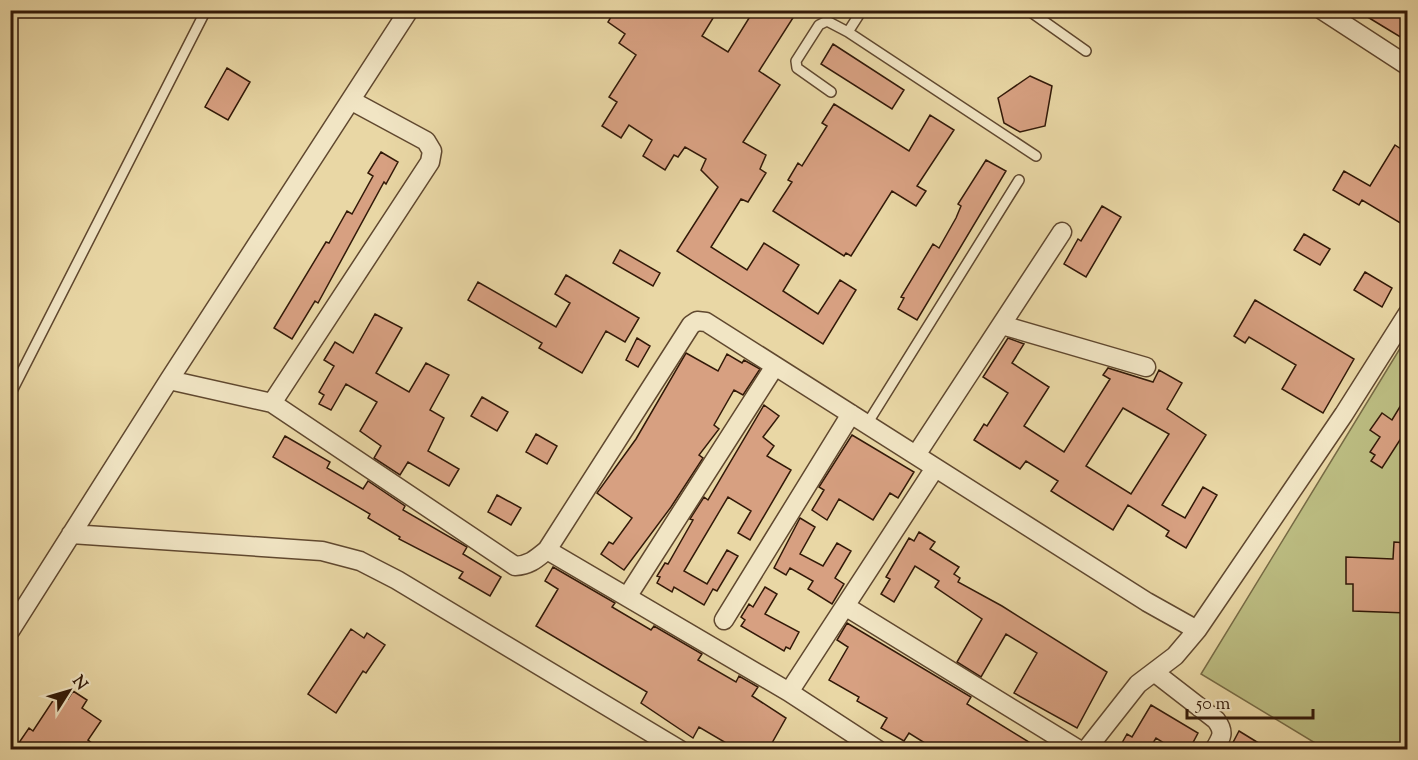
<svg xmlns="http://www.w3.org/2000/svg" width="1418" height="760" viewBox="0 0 1418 760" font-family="'Sorts Mill Goudy',serif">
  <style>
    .green { fill: #bcbd82; stroke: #776b45; stroke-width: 1.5 }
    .building { fill: #d7a081; stroke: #321908; stroke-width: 1.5; fill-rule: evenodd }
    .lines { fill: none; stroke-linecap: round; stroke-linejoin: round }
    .lane-casing { stroke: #60482f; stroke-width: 12 }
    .street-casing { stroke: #60482f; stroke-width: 21 }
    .lane { stroke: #f1e5c4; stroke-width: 9 }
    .street { stroke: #f1e5c4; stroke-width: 18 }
  </style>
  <rect width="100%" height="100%" fill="#e9d7a5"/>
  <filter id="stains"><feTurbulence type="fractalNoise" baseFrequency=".00333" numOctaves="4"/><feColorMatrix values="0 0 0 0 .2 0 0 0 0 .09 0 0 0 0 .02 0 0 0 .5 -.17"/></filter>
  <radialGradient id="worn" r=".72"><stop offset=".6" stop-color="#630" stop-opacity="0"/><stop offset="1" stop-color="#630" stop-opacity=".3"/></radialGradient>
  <path class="green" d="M1407 337V749H1325L1201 674Z"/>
  <path class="building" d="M615 10H718L702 36 728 52 754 10H798L759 71 780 85 743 142 766 155 760 169 766 173 748 202 741 199 711 247 747 270 764 243 799 265 783 291 818 314 840 280 856 290 823 344 677 251 718 187 701 170 706 159 685 147 678 157 674 155 665 170 643 156 652 140 629 125 621 138 602 126 617 102 609 97 636 55 619 43 625 34 608 22Z
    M1356 10H1407V41L1384 27Z
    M833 44 904 90 892 109 821 64Z
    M227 68 250 82 228 120 205 107Z
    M1030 76 1052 86 1045 126 1020 132 1004 123 998 98Z
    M834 104 909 151 930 115 954 130 917 186 926 191 916 206 892 191 851 256 846 253 844 256 773 211 792 182 788 180 798 163 802 166 827 126 822 123Z
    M1395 145 1407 153V227L1362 200 1359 205 1333 190 1344 171 1370 186Z
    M381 152 398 162 386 184 384 182 318 303 315 301 292 339 274 328 326 242 329 243 347 211 352 214 373 176 368 173Z
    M986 160 1006 171 917 320 898 309 904 298 901 297 933 244 939 248 956 218 961 206 958 204Z
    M1102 206 1121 217 1086 277 1064 264 1078 239 1081 241Z
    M1304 234 1330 249 1320 265 1294 250Z
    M620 250 660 273 653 286 613 263Z
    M1365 272 1392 288 1382 307 1354 290Z
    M566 275 639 318 625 342 606 331 582 373 539 348 542 343 468 300 478 282 556 327 570 303 555 294Z
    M1255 300 1354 359 1323 413 1282 389 1296 365 1249 337 1245 343 1234 336Z
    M375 314 402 328 376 373 409 392 426 363 449 375 430 410 444 418 428 451 459 469 449 486 408 462 400 475 374 458 381 446 360 431 377 402 346 384 331 410 319 404 324 395 319 392 334 366 324 360 335 342 353 353Z
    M637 338 650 346 638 367 626 360Z
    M1008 338 1024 344 1012 363 1049 387 1024 426 1064 452 1110 379 1103 375 1108 368 1153 382 1159 370 1182 383 1167 409 1206 435 1162 505 1185 518 1203 487 1217 495 1186 548 1166 536 1169 531 1128 505 1113 530 1051 491 1058 481 1026 461 1020 469 974 440 984 424 987 426 1008 393 983 377ZM1123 408 1169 434 1131 494 1086 466Z
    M686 353 718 371 727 354 742 363 744 360 760 369 743 395 734 390 714 425 719 429 699 455 703 458 671 507 624 570 601 554 609 542 613 544 632 518 597 493 636 439Z
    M1407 395V429L1382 468 1371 461 1375 455 1370 452 1380 437 1370 430 1382 413 1392 420Z
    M482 397 508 412 497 431 471 416Z
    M764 405 779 416 763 437 774 446 767 456 791 470 750 540 738 533 751 511 728 497 684 571 707 584 727 550 738 556 717 591 713 589 704 605 674 587 672 592 657 583 660 577 657 576 665 563 668 564 693 520 690 519 704 497 708 500Z
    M536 434 557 446 547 464 526 452Z
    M852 435 914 472 898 498 890 493 873 520 839 499 827 520 812 510 824 490 819 487Z
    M285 436 330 462 327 468 363 489 368 481 405 506 403 510 467 547 463 554 501 577 490 596 459 578 463 572 399 539 400 537 368 518 370 514 273 457Z
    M497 495 521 508 511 525 488 512Z
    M800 518 815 527 800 554 823 566 837 543 851 551 835 578 844 584 832 604 808 589 813 581 790 568 786 575 774 568Z
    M919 532 935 542 930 549 959 567 954 574 960 578 958 582 1002 606 1107 672 1077 728 1014 693 1037 653 1006 634 981 677 957 662 982 619 935 587 939 581 915 566 894 602 881 594 890 579 886 577 909 538 914 541Z
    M1394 542 1407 543V613L1353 611V584H1346V557L1393 559Z
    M553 567 615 603 612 607 651 630 654 626 702 654 698 660 736 682 739 676 758 687 752 696 786 718 768 750H738L699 727 693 738 641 703 647 692 536 626 558 589 545 581Z
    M765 587 777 594 765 614 799 632 790 649 786 647 784 651 741 626 745 620 741 617 749 604 753 607Z
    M847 623 971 697 967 704 1042 750H936L909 733 904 741 881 728 887 718 857 701 859 697 829 680 848 647 837 640Z
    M351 629 364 638 367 633 385 645 366 673 363 671 336 713 308 694Z
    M73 691 87 700 82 708 101 721 88 740 101 750H14L29 728 33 731 58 693 68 699Z
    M1151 705 1198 733 1189 750H1175L1156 738 1150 748 1152 750H1118L1127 734 1132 737Z
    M1239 731 1270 750H1229Z"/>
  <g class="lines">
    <defs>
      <path id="lane" d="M1028 10 1086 51
        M848 32 1036 156
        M831 92 797 68 796 61 819 25 827 21 848 32 862 10
        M10 395 206 10
        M867 424 1019 180"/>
      <path id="street" d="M1322 10 1408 66
        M1002 325 1146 367
        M169 380 272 403 430 162 432 151 426 141 352 101
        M272 403 515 566C530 565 536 559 547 550L691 325 697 321 706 322 1147 602 1197 630 1344 414 1408 313
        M916 455 1062 232
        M71 534 322 551 360 561 397 580 680 750
        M547 550 789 692 878 750
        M627 597 775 366
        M845 606 1079 750
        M724 620 851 414
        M10 631 169 380 409 10
        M1154 672 1216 720C1225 732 1222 737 1214 750
        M789 692 935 468
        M1086 750 1138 684 1175 656 1197 630"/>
    </defs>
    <use href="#lane" class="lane-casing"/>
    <use href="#street" class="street-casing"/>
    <use href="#lane" class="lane"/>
    <use href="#street" class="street"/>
  </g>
  <rect width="1418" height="760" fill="none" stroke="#e9d7a5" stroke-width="36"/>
  <rect x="12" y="12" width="1394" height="736" fill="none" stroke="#321908" stroke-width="3"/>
  <rect x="18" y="18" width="1382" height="724" fill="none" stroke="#321908" stroke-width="1.5"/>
  <g transform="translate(69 691) rotate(53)" stroke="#f1e5c4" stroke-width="4.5" paint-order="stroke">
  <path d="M0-4.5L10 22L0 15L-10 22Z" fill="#321908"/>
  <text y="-9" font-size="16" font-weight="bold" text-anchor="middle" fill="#321908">N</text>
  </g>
  <path d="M1187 709v9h126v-9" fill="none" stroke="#321908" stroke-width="3"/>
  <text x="1196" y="709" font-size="18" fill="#321908" stroke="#f1e5c4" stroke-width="4.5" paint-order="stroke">50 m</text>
  <rect width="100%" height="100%" filter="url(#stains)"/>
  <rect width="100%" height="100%" fill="url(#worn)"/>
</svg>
